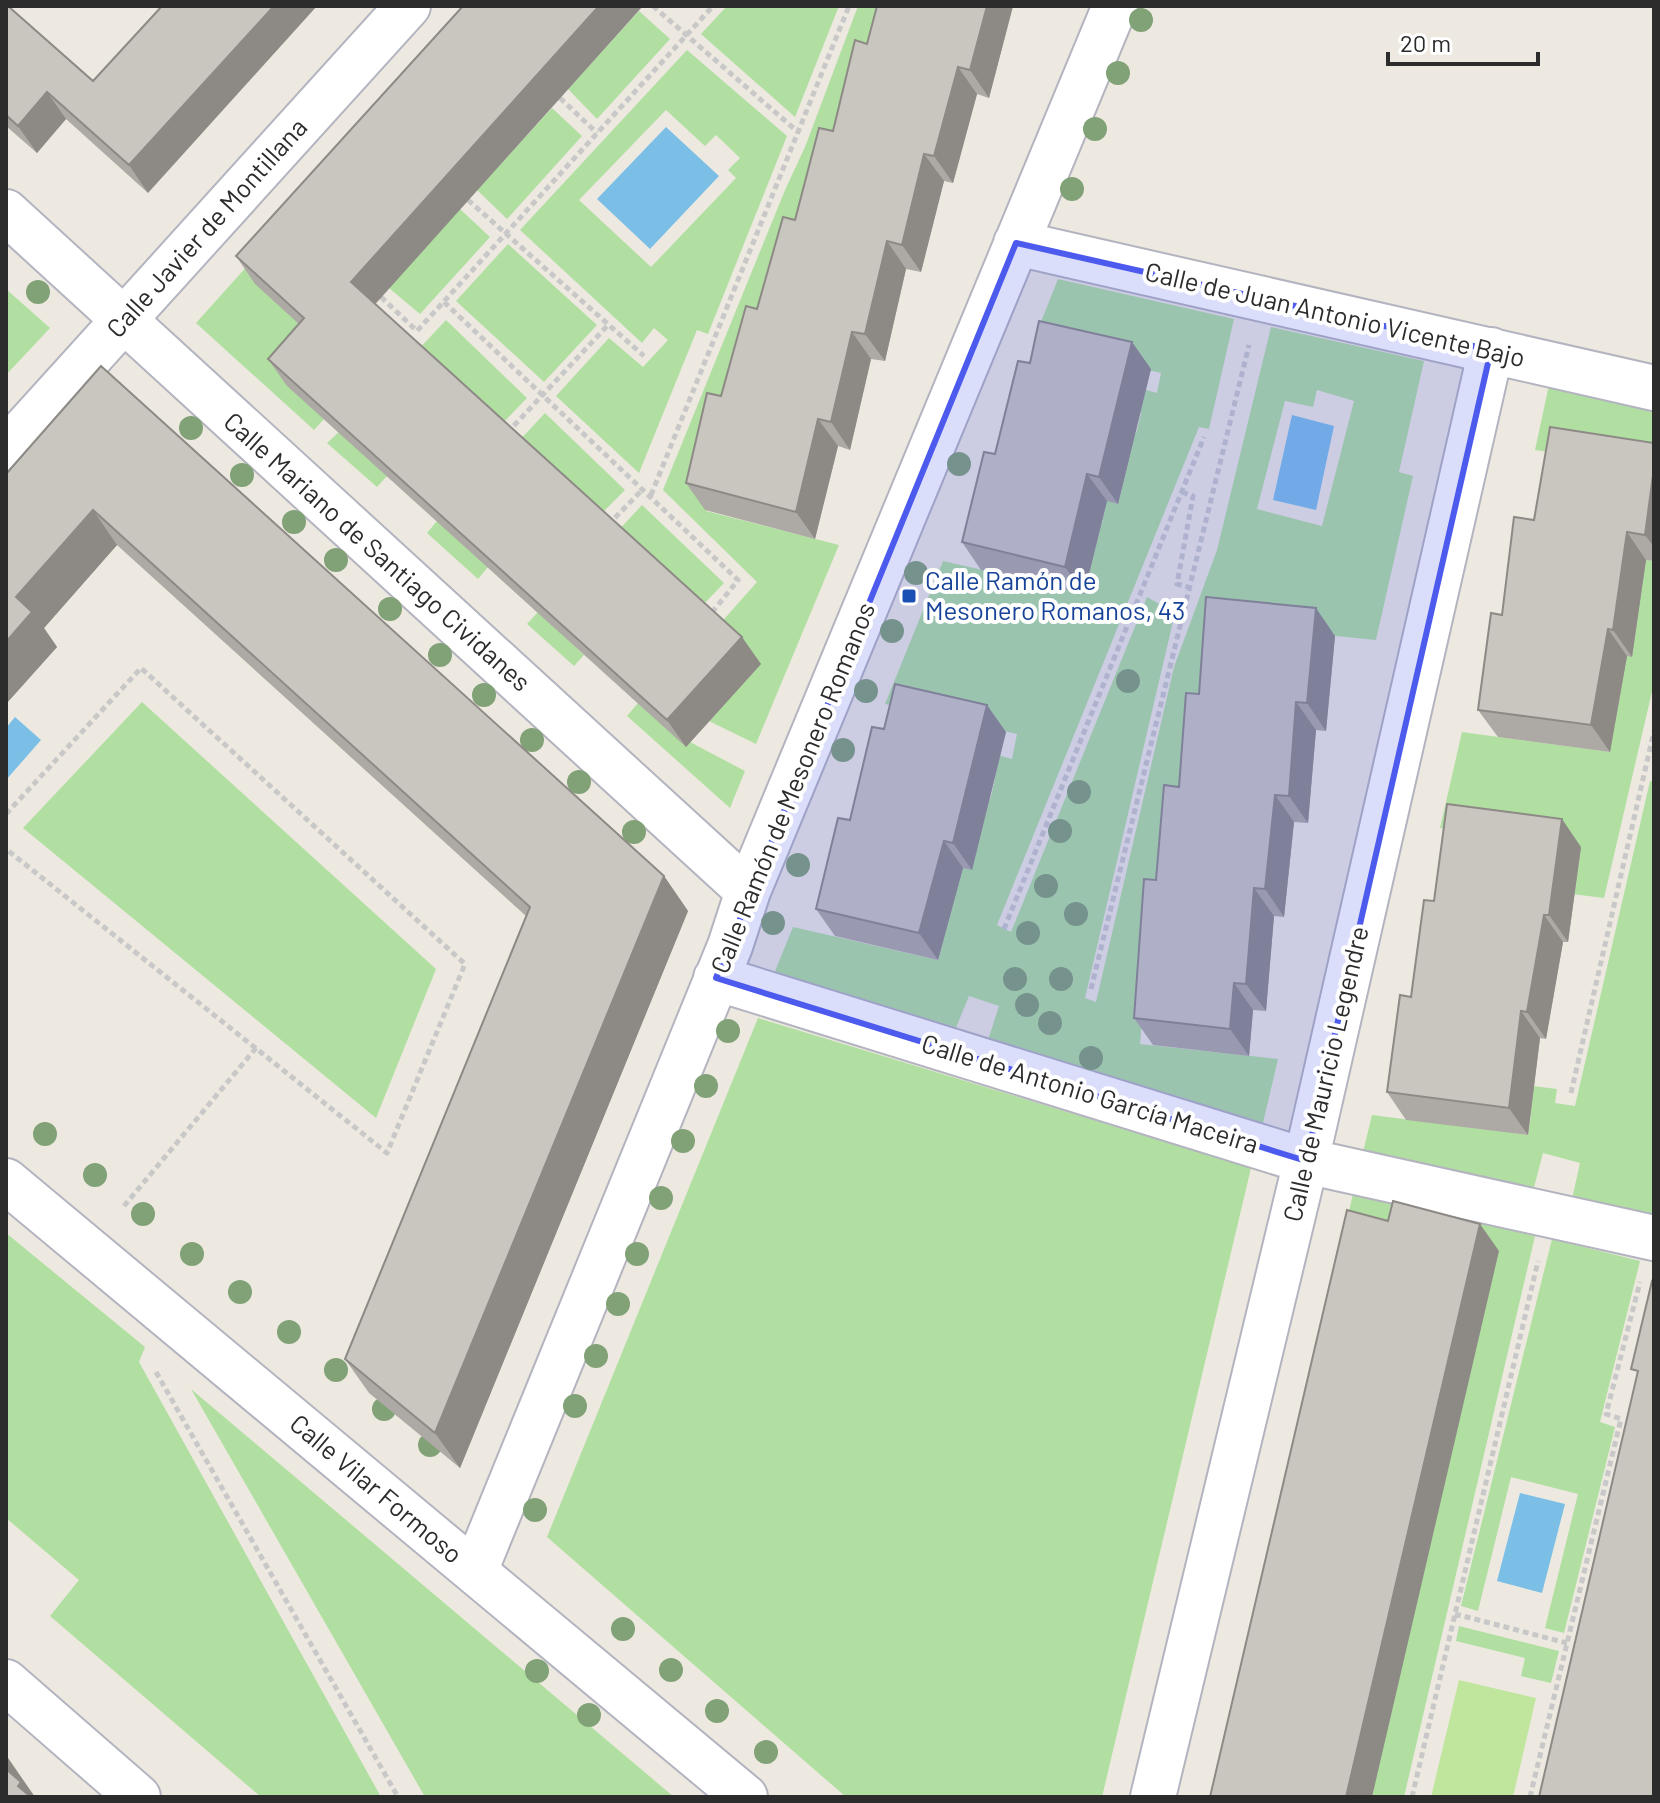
<svg xmlns="http://www.w3.org/2000/svg" width="1660" height="1803" viewBox="0 0 1660 1803" font-family="Barlow,sans-serif">
  <style>
    .green { fill: #b0dfa1; fill-rule: evenodd }
    .pitch { fill: #c0e59d }
    .water { fill: #7bbfe7 }
    .lines { fill: none; stroke-linecap: round; stroke-linejoin: round }
    .minor-casing { stroke: #b3b4bf; stroke-width: 48 }
    .path { stroke: #c8c8c8; stroke-width: 5; stroke-dasharray: 6 4; stroke-linecap: butt }
    .minor { stroke: #fff; stroke-width: 44 }
    .tree { fill: #81a176 }
    .wall { fill: #ada9a4 }
    .shaded-wall { fill: #8d8a86 }
    .building { fill: #c9c5bf; stroke: #8d8a86; stroke-width: 2 }
    .marked { fill: #4c5aed; fill-opacity: 0.2; stroke: #4c5aed; stroke-width: 6; stroke-linejoin: round }
    .transit-dot { fill: #1a4fb4; stroke: #fff; stroke-width: 3 }
    .labels { text-anchor: middle; stroke-width: 8; stroke-linejoin: round; paint-order: stroke }
    .street-label { font-size: 26px; fill: #2c2c2c; stroke: #fff }
    .transit-label { font-size: 26px; fill: #164399; stroke: #fff; text-anchor: start }
  </style>
  <rect width="100%" height="100%" fill="#ede9e0"/>
  <path class="green" d="M727 6H839L795 117 701 34Z
    M858 6H923L706 511 839 545 756 744 709 721 718 626 757 582 663 490 785 190 805 147Z
    M639 11 670 39 597 119 568 89Z
    M687 50 787 136 708 334 697 330 639 473 556 396 609 338 643 367 668 340 654 328 642 343 520 230ZM666 110 705 146 716 135 740 158 728 170 736 178 651 267 579 200Z
    M552 108 582 136 507 219 477 190Z
    M460 209 490 237 420 314 389 288Z
    M276 234 323 345 324 419 314 430 196 323Z
    M508 244 597 325 544 382 456 301Z
    M1058 279 1234 319 1209 429 1199 427 997 925 1011 932 1147 597 1175 613 1085 998 1096 1002 1174 667 1217 550 1271 327 1424 361 1399 472 1413 476 1376 640 1226 625 1142 1021 1140 1044 1278 1059 1263 1123 988 1040 999 1006 969 996 955 1030 773 976 793 927 938 960 971 797 990 800 995 779 988 777 994 754 1012 759 1017 734 885 704 943 561 1084 593 1090 571 1072 566 1083 520 1102 524 1117 430 1136 434 1141 413 1133 411 1139 388 1157 393 1161 373 1033 342ZM1317 390 1354 401 1322 526 1257 509 1285 401 1313 407Z
    M6 289 50 328 6 375Z
    M446 320 527 398 499 427 416 352Z
    M1549 385 1654 409V467L1535 450Z
    M545 413 625 490 598 517 517 443Z
    M339 432 387 476 377 487 327 443Z
    M642 505 724 583 699 609 616 533Z
    M437 521 488 567 478 579 427 533Z
    M1646 560 1654 561V683L1604 898 1556 892 1559 866 1578 869 1580 847 1440 828 1462 732 1610 752 1594 727Z
    M538 612 584 655 574 666 527 624Z
    M142 702 436 969 376 1118 23 828Z
    M638 703 686 746 690 742 745 771 730 808 627 716Z
    M1650 781 1654 782V1119L1652 1139 1654 1140V1218L1572 1199 1580 1163 1543 1153 1533 1191 1363 1152 1372 1115 1528 1135 1531 1114 1516 1084 1557 1089 1555 1103 1575 1106Z
    M758 1018 1251 1168 1102 1797H846L547 1537Z
    M1353 1194 1535 1236 1404 1797H1213Z
    M6 1233 145 1347 139 1362 381 1797H261L50 1616 79 1580 6 1518Z
    M1552 1239 1640 1261 1600 1422 1615 1427 1564 1633 1545 1628 1578 1494 1511 1477 1478 1611 1461 1606Z
    M191 1389 674 1797H425Z
    M1459 1626 1559 1651 1551 1683 1521 1676 1525 1658 1456 1641Z"/>
  <path class="pitch" d="M1459 1680 1536 1698 1513 1797H1431Z"/>
  <path class="water" d="M666 127 719 176 650 249 597 199Z
    M1292 415 1334 426 1316 510 1273 500Z
    M15 717 41 740 6 780V728Z
    M1520 1493 1565 1504 1542 1593 1497 1581Z"/>
  <g class="lines">
    <defs>
      <path id="minor" d="M6 212 748 891
        M1016 243 1654 388
        M6 450 408 6
        M716 978 1306 1161 1654 1238
        M6 1181 745 1797
        M475 1571 730 946 748 891 1115 6
        M6 1682 138 1797
        M1153 1797 1306 1161 1491 350"/>
    </defs>
    <use href="#minor" class="minor-casing"/>
    <path class="path" d="M653 6 798 132
      M560 98 597 133
      M468 200 644 356
      M381 297 417 331 713 6
      M444 302 738 580 710 615
      M507 433 609 324
      M1182 492 1193 496 1177 584 1191 588
      M651 495 849 6
      M608 525 643 489
      M6 814 141 668 465 964 387 1153 6 849
      M1004 929 1204 437
      M1091 989 1249 345
      M1571 1093 1654 731
      M124 1206 256 1048
      M156 1372 398 1797
      M1455 1614 1567 1643
      M1412 1797 1538 1261
      M1530 1797 1621 1419 1606 1414 1640 1282"/>
    <use href="#minor" class="minor"/>
  </g>
  <g class="tree">
    <circle cx="1141" cy="20" r="12"/>
    <circle cx="1118" cy="73" r="12"/>
    <circle cx="1095" cy="129" r="12"/>
    <circle cx="1072" cy="189" r="12"/>
    <circle cx="38" cy="292" r="12"/>
    <circle cx="191" cy="428" r="12"/>
    <circle cx="959" cy="464" r="12"/>
    <circle cx="242" cy="475" r="12"/>
    <circle cx="294" cy="522" r="12"/>
    <circle cx="336" cy="560" r="12"/>
    <circle cx="916" cy="573" r="12"/>
    <circle cx="390" cy="609" r="12"/>
    <circle cx="892" cy="631" r="12"/>
    <circle cx="440" cy="655" r="12"/>
    <circle cx="1128" cy="681" r="12"/>
    <circle cx="866" cy="691" r="12"/>
    <circle cx="484" cy="695" r="12"/>
    <circle cx="532" cy="740" r="12"/>
    <circle cx="843" cy="750" r="12"/>
    <circle cx="579" cy="782" r="12"/>
    <circle cx="1079" cy="792" r="12"/>
    <circle cx="1060" cy="831" r="12"/>
    <circle cx="634" cy="832" r="12"/>
    <circle cx="798" cy="865" r="12"/>
    <circle cx="1046" cy="886" r="12"/>
    <circle cx="1076" cy="914" r="12"/>
    <circle cx="773" cy="923" r="12"/>
    <circle cx="1028" cy="933" r="12"/>
    <circle cx="1015" cy="979" r="12"/>
    <circle cx="1061" cy="979" r="12"/>
    <circle cx="1027" cy="1005" r="12"/>
    <circle cx="1050" cy="1023" r="12"/>
    <circle cx="728" cy="1031" r="12"/>
    <circle cx="1091" cy="1058" r="12"/>
    <circle cx="706" cy="1086" r="12"/>
    <circle cx="45" cy="1134" r="12"/>
    <circle cx="683" cy="1141" r="12"/>
    <circle cx="95" cy="1175" r="12"/>
    <circle cx="661" cy="1198" r="12"/>
    <circle cx="143" cy="1214" r="12"/>
    <circle cx="192" cy="1254" r="12"/>
    <circle cx="637" cy="1254" r="12"/>
    <circle cx="240" cy="1292" r="12"/>
    <circle cx="618" cy="1304" r="12"/>
    <circle cx="289" cy="1332" r="12"/>
    <circle cx="596" cy="1356" r="12"/>
    <circle cx="336" cy="1370" r="12"/>
    <circle cx="575" cy="1406" r="12"/>
    <circle cx="384" cy="1409" r="12"/>
    <circle cx="430" cy="1445" r="12"/>
    <circle cx="535" cy="1510" r="12"/>
    <circle cx="623" cy="1629" r="12"/>
    <circle cx="671" cy="1670" r="12"/>
    <circle cx="537" cy="1671" r="12"/>
    <circle cx="717" cy="1711" r="12"/>
    <circle cx="589" cy="1715" r="12"/>
    <circle cx="766" cy="1752" r="12"/>
  </g>
  <path class="wall" d="M6 6 93 81 148 193 66 119 37 153 6 126Z
    M1013 6 989 98 977 94 953 183 944 181 921 272 906 269 885 361 871 359 850 450 838 446 815 539 705 510 686 483 757 309 833 131 867 44Z
    M236 256 375 304 761 664 686 747 287 386 268 359 299 324 255 284Z
    M101 366 664 876 688 911 460 1468 369 1393 345 1359 526 916 117 545 44 628 57 647 6 704V474Z
    M1151 369 1118 504 1107 501 1084 594 981 570 962 542 995 454Z
    M1654 443V561L1646 560 1632 657 1627 656 1610 752 1498 737 1478 710 1502 615 1534 520Z
    M1335 636 1326 731 1316 730 1308 823 1294 822 1284 917 1274 916 1266 1011 1253 1010 1249 1056 1153 1045 1134 1018 1156 880 1179 787 1199 694Z
    M884 729 1006 732 972 870 963 868 938 960 835 936 816 909Z
    M1581 847 1568 942H1563L1546 1039 1540 1038 1528 1135 1406 1120 1387 1092 1411 997Z"/>
  <path class="shaded-wall" d="M274 6H317L148 193 129 165Z
    M599 6H643L370 310 351 282Z
    M987 6H1013L989 98 970 70Z
    M958 67 977 94 953 183 934 156Z
    M47 92 66 119 37 153 18 126Z
    M924 154 944 181 921 272 902 245Z
    M887 241 906 269 885 361 865 334Z
    M852 332 871 359 850 450 831 422Z
    M1132 342 1151 369 1118 504 1099 477Z
    M818 419 838 446 815 539 796 512Z
    M1654 468V547L1645 535Z
    M1087 474 1107 501 1084 594 1065 567Z
    M93 510 117 545 44 628 57 647 6 704V642L16 597Z
    M1627 532 1646 560 1632 657 1613 630Z
    M1316 608 1335 636 1326 731 1307 703Z
    M1608 629 1627 656 1610 752 1591 725Z
    M742 637 761 664 686 747 667 720Z
    M1296 702 1316 730 1308 823 1289 796Z
    M987 705 1006 732 972 870 953 843Z
    M1275 795 1294 822 1284 917 1265 889Z
    M1562 819 1581 847 1568 942 1549 915Z
    M944 841 963 868 938 960 919 933Z
    M664 876 688 911 460 1468 435 1433Z
    M1254 888 1274 916 1266 1011 1246 984Z
    M1544 915 1563 942 1546 1039 1527 1012Z
    M1234 983 1253 1010 1249 1056 1230 1029Z
    M1521 1011 1540 1038 1528 1135 1509 1108Z
    M1480 1224 1499 1251 1372 1797H1346Z
    M6 1755 35 1797H22L6 1775Z"/>
  <path class="building" d="M6 6H8L93 81 162 6H274L129 165 47 92 18 126 6 115Z
    M463 6H599L351 282 742 637 667 720 268 359 304 318 236 256Z
    M877 6H987L970 70 958 67 934 156 924 154 902 245 887 241 865 334 852 332 831 422 818 419 796 512 686 483 707 393 721 396 746 306 757 309 783 217 795 220 819 128 833 131 855 40 867 44Z
    M1039 321 1132 342 1099 477 1087 474 1065 567 962 542 984 452 995 454 1018 361 1030 363Z
    M101 366 664 876 435 1433 345 1359 530 907 93 510 16 597 32 612 6 642V474Z
    M1550 427 1654 443V468L1645 535 1627 532 1613 630 1608 629 1591 725 1478 710 1491 613 1502 615 1514 517 1534 520Z
    M1206 597 1316 608 1307 703 1296 702 1289 796 1275 795 1265 889 1254 888 1246 984 1234 983 1230 1029 1134 1018 1144 879 1156 880 1164 785 1179 787 1186 693 1199 694Z
    M895 684 987 705 953 843 944 841 919 933 816 909 838 818 850 820 872 727 884 729Z
    M1447 804 1562 819 1549 915H1544L1527 1012 1521 1011 1509 1108 1387 1092 1400 995 1411 997 1424 900 1434 901Z
    M1393 1201 1480 1224 1346 1797H1210L1347 1210 1388 1221Z
    M1652 1281 1654 1282V1797H1539L1638 1371 1631 1369Z
    M6 1769 21 1782 18 1786 31 1797H6Z"/>
  <path class="marked" d="M1016 243 1491 350 1306 1161 716 978Z"/>
  <rect class="transit-dot" x="901" y="588" width="16" height="16" rx="4"/>
  <g class="labels">
    <g class="street-label">
      <text transform="translate(207 228) rotate(-48)" y="9">Calle Javier de Montillana</text>
      <text transform="translate(1335 315) rotate(13)" y="9">Calle de Juan Antonio Vicente Bajo</text>
      <text transform="translate(377 552) rotate(42)" y="9">Calle Mariano de Santiago Cividanes</text>
      <text transform="translate(793 788) rotate(-68)" y="9">Calle Ramón de Mesonero Romanos</text>
      <text transform="translate(1326 1074) rotate(-77)" y="9">Calle de Mauricio Legendre</text>
      <text transform="translate(1090 1094) rotate(17)" y="9">Calle de Antonio García Maceira</text>
      <text transform="translate(376 1489) rotate(40)" y="9">Calle Vilar Formoso</text>
    </g>
    <g class="transit-label">
      <text x="925" y="590">Calle Ramón de<tspan x="925" dy="30">Mesonero Romanos, 43</tspan></text>
    </g>
  </g>
  <rect width="1660" height="1803" fill="none" stroke="#2c2c2c" stroke-width="16"/>
  <path d="M1388 52v12h150v-12" fill="none" stroke="#2c2c2c" stroke-width="4"/>
  <text x="1400" y="52" font-size="24" fill="#2c2c2c" stroke="#ffffff" stroke-width="6" paint-order="stroke">20 m</text>
</svg>
